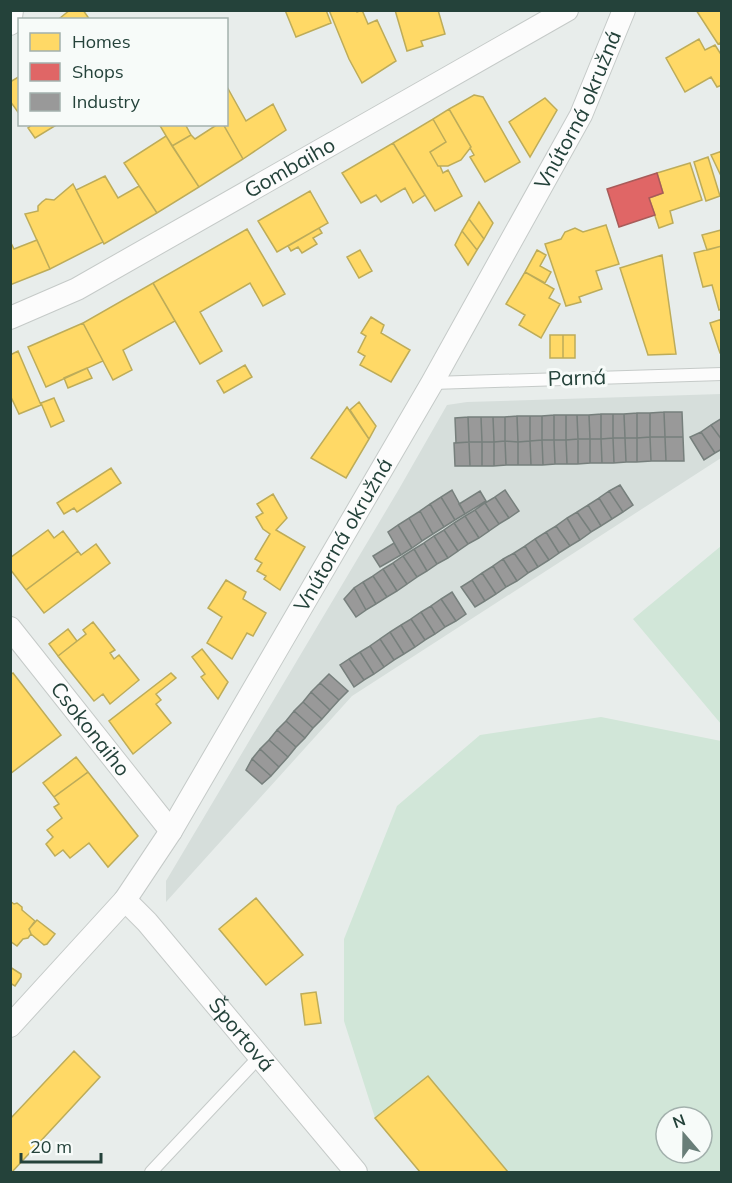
<svg xmlns="http://www.w3.org/2000/svg" width="732" height="1183" viewBox="0 0 732 1183" font-family="Mulish,sans-serif">
  <style>
    .built { fill: #d6dedb }
    .green { fill: #d1e6d8; fill-rule: evenodd }
    .homes { fill: #ffd966; stroke: #bdac59; stroke-width: 1.5 }
    .shops { fill: #e06666; stroke: #a85b59; stroke-width: 1.5 }
    .industry { fill: #999; stroke: #767f7c; stroke-width: 1.5 }
    .lines { fill: none; stroke-linecap: round; stroke-linejoin: round }
    .lane-casing { stroke: #c5cac8; stroke-width: 14 }
    .street-casing { stroke: #c5cac8; stroke-width: 24 }
    .lane { stroke: #fcfcfc; stroke-width: 12 }
    .street { stroke: #fcfcfc; stroke-width: 22 }
    .labels { text-anchor: middle; stroke-width: 6; stroke-linejoin: round; paint-order: stroke }
    .street-label { font-size: 21px; fill: #24423a; stroke: #f7fbf9 }
  </style>
  <rect width="100%" height="100%" fill="#e8edeb"/>
  <path class="built" d="M721 394V458L352 696 166 902V881L399 489 447 405 467 402Z"/>
  <path class="green" d="M721 546V724L633 619Z
    M601 717 721 741V1172H420L375 1118 344 1021V939L397 806 480 735ZM666 1117H702V1153H666Z"/>
  <path class="homes" d="M70 10H83L90 20H62L60 18Z
    M285 10H326L331 23 296 37Z
    M329 10H356L357 12 362 10 368 24 377 20 396 61 362 83 349 59Z
    M395 10H438L445 34 421 41 423 46 407 51Z
    M696 10H722V46L720 43 718 44Z
    M699 39 705 50 715 45 722 56V85L717 87 711 77 685 92 666 58Z
    M20 76V115L10 101V82Z
    M226 85 246 121 273 104 286 130 243 159 223 124H226Z
    M474 95 483 97 520 162 485 182 470 157 474 155 470 148 471 147 449 109Z
    M545 98 557 110 530 157 509 122Z
    M449 109 471 147 461 160 448 166H438L430 152 446 142 433 119Z
    M433 119 446 142 430 152 438 166H440L443 173 448 170 462 196 435 211 393 143Z
    M33 124H58L35 138 28 128Z
    M159 124H185L191 135 172 146Z
    M218 124H223L243 159 199 187 172 146 191 135 195 139Z
    M166 136 199 187 157 213 124 163Z
    M393 143 425 195 413 203 405 188 381 202 376 195 361 203 342 173Z
    M722 151V178L711 155Z
    M708 157 720 196 706 201 694 162Z
    M690 163 702 200 670 211 673 223 659 228 649 198 663 193 657 173Z
    M105 176 118 198 139 186 157 213 104 244 76 190Z
    M73 184 103 242 50 269 25 214 38 211V206L42 202 46 199 54 200Z
    M310 191 328 223 277 252 258 221Z
    M479 202 493 223 484 239 469 219Z
    M469 219 484 239 477 250 462 231Z
    M606 225 619 264 596 271 602 289 579 297 581 302 566 306 545 244 561 239 565 232 575 228 583 232Z
    M319 228 322 233 313 238 317 244 302 253 298 247 291 251 288 246Z
    M247 229 285 294 263 306 250 283 200 312 222 351 200 364 153 283Z
    M721 230 722 246 707 250 702 235Z
    M462 231 477 250 468 265 455 245Z
    M37 240 50 269 10 285V241L14 249Z
    M722 246V309L719 310 712 285 703 287 694 253Z
    M360 250 372 271 359 278 347 257Z
    M537 250 546 255 540 266 551 272 545 283 525 272Z
    M662 255 676 354 648 355 620 268Z
    M525 272 554 289 549 298 560 304 541 338 519 325 525 315 506 304Z
    M153 283 175 321 123 350 132 370 113 380 83 323Z
    M371 317 384 325 381 333 410 350 391 382 360 365 365 356 358 352 366 336 361 333Z
    M722 319V353H720L710 323Z
    M83 323 103 361 46 387 28 347Z
    M550 335H563V358H550Z
    M563 335H575V358H563Z
    M18 351 41 405 19 414 10 395V355Z
    M245 365 252 377 224 393 217 381Z
    M87 368 92 378 68 388 64 378Z
    M54 398 64 421 51 427 41 403Z
    M359 402 376 426 369 439 350 410Z
    M347 407 369 439 346 478 311 458Z
    M111 468 121 483 77 512 74 508 64 514 57 503Z
    M273 494 287 518 276 530 305 547 280 590 264 579 266 576 257 571 262 563 255 559 270 534 263 529 256 517 263 513 257 504Z
    M48 530 54 538 63 531 78 551 26 590 10 569V558Z
    M96 544 110 563 44 613 26 590 78 551 81 555Z
    M226 580 246 592 243 599 266 613 253 636 247 633 232 659 207 643 222 617 208 608Z
    M93 622 115 650 110 653 114 659 119 655 139 680 110 704 103 694 94 701 58 656 86 634 83 630Z
    M68 629 77 641 58 656 49 644Z
    M202 649 228 682 218 699 201 677 205 674 192 657Z
    M13 673 61 735 10 774V675Z
    M171 673 176 678 156 694 161 700 156 704 171 723 133 754 109 721Z
    M76 757 88 772 54 797 43 783Z
    M88 772 138 836 108 867 89 843 70 858 63 850 55 856 46 844 53 837 47 830 62 818 54 807 59 804 54 797Z
    M256 898 303 955 266 985 219 929Z
    M10 901 14 904 17 903 22 907V910L35 921 29 929 31 934 28 938 23 939 17 946 10 941Z
    M37 920 55 934 47 944 44 945 31 934 29 929Z
    M10 967 21 974V977L15 986 10 983Z
    M316 992 321 1023 305 1025 301 994Z
    M74 1051 100 1077 12 1172H10V1119Z
    M428 1076 508 1172H420L375 1118Z"/>
  <path class="shops" d="M657 173 663 193 649 198 655 215 619 227 607 189Z"/>
  <path class="industry" d="M664 412H682L683 437H665Z
    M664 412 665 437H650V413Z
    M637 413V438H625L624 414Z
    M637 413H650V437L637 438Z
    M601 414H613V438L601 439Z
    M601 414V439H590L589 415Z
    M613 414H624L625 438H613Z
    M554 415V440H542V416Z
    M554 415H566V440H554Z
    M566 415H577L578 439 566 440Z
    M577 415H589L590 439H578Z
    M517 416 518 442 505 441V417Z
    M517 416H530V441L518 442Z
    M530 416H542V440L530 441Z
    M468 417H481L482 442H469Z
    M468 417 469 442 456 443 455 418Z
    M481 417H493L494 442H482Z
    M493 417H505V441L494 442Z
    M722 418V440L711 425Z
    M711 425 722 440V449L715 453 701 432Z
    M701 432 715 453 704 460 690 437Z
    M650 437 651 461 637 462V438Z
    M650 437H665L666 461H651Z
    M665 437H683L684 461H666Z
    M613 438H625L626 462 614 463Z
    M613 438 614 463H602L601 439Z
    M625 438H637V462H626Z
    M578 439H590V463L578 464Z
    M578 439V464H567L566 440Z
    M590 439H601L602 463H590Z
    M542 440H554L555 464 543 465Z
    M542 440 543 465H531L530 441Z
    M554 440H566L567 464H555Z
    M505 441 518 442V465H506Z
    M505 441 506 465 494 466V442Z
    M530 441 531 465H518V442Z
    M469 442H482V466H470Z
    M469 442 470 466H455L454 443Z
    M482 442H494V466H482Z
    M620 485 633 505 623 512 609 491Z
    M452 490 465 514 455 520 441 497Z
    M505 490 519 511 509 518 495 497Z
    M480 491 486 501 465 514 459 504Z
    M609 491 623 512 612 519 599 498Z
    M441 497 455 520 444 527 430 504Z
    M495 497 509 518 499 524 485 503Z
    M599 498 612 519 601 526 588 505Z
    M485 503 499 524 489 531 475 510Z
    M430 504 444 527 433 534 420 511Z
    M588 505 601 526 591 532 577 512Z
    M475 510 489 531 479 538 465 516Z
    M420 511 433 534 422 541 409 518Z
    M577 512 591 532 580 540 567 518Z
    M465 516 479 538 468 544 454 523Z
    M409 518 422 541 412 548 398 525Z
    M567 518 580 540 570 546 556 526Z
    M454 523 468 544 458 551 444 530Z
    M398 525 412 548 401 555 388 532Z
    M556 526 570 546 559 553 546 532Z
    M444 530 458 551 448 558 434 536Z
    M546 532 559 553 549 560 535 539Z
    M434 536 448 558 437 564 424 543Z
    M535 539 549 560 538 567 525 546Z
    M394 543 401 555 380 567 373 556Z
    M424 543 437 564 427 571 414 549Z
    M525 546 538 567 528 573 514 553Z
    M414 549 427 571 417 577 403 556Z
    M514 553 528 573 517 581 503 559Z
    M403 556 417 577 407 584 393 563Z
    M503 559 517 581 506 587 493 566Z
    M393 563 407 584 397 591 383 569Z
    M493 566 506 587 496 594 482 573Z
    M383 569 397 591 387 597 373 576Z
    M482 573 496 594 485 601 472 580Z
    M373 576 387 597 376 604 363 582Z
    M472 580 485 601 475 607 461 587Z
    M363 582 376 604 366 610 354 588Z
    M354 588 366 610 356 617 344 599Z
    M452 592 466 614 456 621 441 599Z
    M441 599 456 621 445 627 431 606Z
    M431 606 445 627 435 634 421 612Z
    M421 612 435 634 425 640 411 619Z
    M411 619 425 640 415 647 401 625Z
    M401 625 415 647 404 654 390 632Z
    M390 632 404 654 394 660 380 639Z
    M380 639 394 660 384 667 370 646Z
    M370 646 384 667 374 674 360 652Z
    M360 652 374 674 364 680 349 659Z
    M349 659 364 680 354 687 340 665Z
    M329 674 348 691 339 700 320 683Z
    M320 683 339 700 330 710 311 692Z
    M311 692 330 710 322 719 303 702Z
    M303 702 322 719 313 728 294 711Z
    M294 711 313 728 305 738 286 721Z
    M286 721 305 738 296 747 277 730Z
    M277 730 296 747 288 757 269 740Z
    M269 740 288 757 279 767 260 749Z
    M260 749 279 767 271 776 252 759Z
    M252 759 271 776 262 784 246 770Z"/>
  <g class="lines">
    <defs>
      <path id="lane" d="M432 383 722 374
        M151 1172 259 1057"/>
      <g id="street">
        <path d="M10 24 12 10"/>
        <path id="s1" d="M10 318 77 289 567 10"/>
        <path id="s2" d="M10 628 171 831"/>
        <path id="s3" d="M125 900 147 922 356 1172"/>
        <path id="s4" d="M10 1026 125 900 171 831 432 383 581 115 624 10"/>
      </g>
    </defs>
    <use href="#lane" class="lane-casing"/>
    <use href="#street" class="street-casing"/>
    <use href="#lane" class="lane"/>
    <use href="#street" class="street"/>
  </g>
  <g class="labels">
    <g class="street-label">
      <text dy="7" stroke="none"><textPath href="#s4" startOffset="1082">Vnútorná okružná</textPath></text>
      <text dy="7" stroke="none"><textPath href="#s1" startOffset="318">Gombaiho</textPath></text>
      <text transform="translate(577 378) rotate(-2)" y="7">Parná</text>
      <text dy="7" stroke="none"><textPath href="#s4" startOffset="596">Vnútorná okružná</textPath></text>
      <text dy="7" stroke="none"><textPath href="#s2" startOffset="129">Csokonaiho</textPath></text>
      <text dy="7" stroke="none"><textPath href="#s3" startOffset="178">Športová</textPath></text>
    </g>
  </g>
  <rect width="732" height="1183" fill="none" stroke="#24423a" stroke-width="24"/>
  <rect x="18" y="18" width="210" height="108" fill="#f7fbf9" stroke="#a3b1ad" stroke-width="1.5"/>
  <rect x="30" y="33" width="30" height="18" fill="#ffd966" stroke="#a3b1ad" stroke-width="1.5"/>
  <text x="72" y="48" font-size="18" fill="#24423a">Homes</text>
  <rect x="30" y="63" width="30" height="18" fill="#e06666" stroke="#a3b1ad" stroke-width="1.5"/>
  <text x="72" y="78" font-size="18" fill="#24423a">Shops</text>
  <rect x="30" y="93" width="30" height="18" fill="#999999" stroke="#a3b1ad" stroke-width="1.5"/>
  <text x="72" y="108" font-size="18" fill="#24423a">Industry</text>
  <g transform="translate(684 1135) rotate(340)"><circle r="28" fill="#f7fbf9" stroke="#a3b1ad" stroke-width="1.5"/>
  <path d="M0-4.5L10 22L0 15L-10 22Z" fill="#697e78"/>
  <text y="-9" font-size="16" font-weight="bold" text-anchor="middle" fill="#24423a">N</text>
  </g>
  <path d="M21 1153v9h80v-9" fill="none" stroke="#24423a" stroke-width="3"/>
  <text x="30" y="1153" font-size="18" fill="#24423a" stroke="#f7fbf9" stroke-width="4.5" paint-order="stroke">20 m</text>
</svg>
